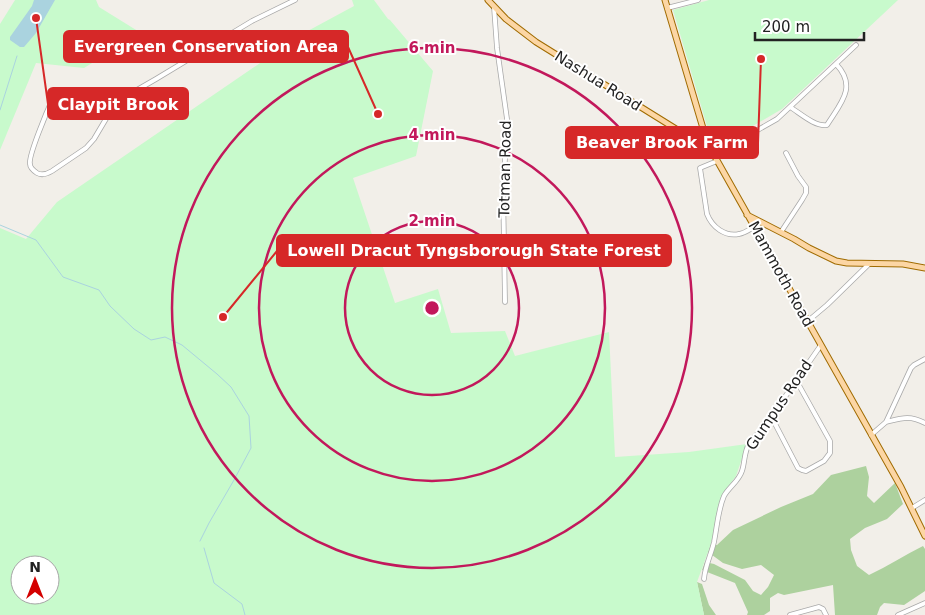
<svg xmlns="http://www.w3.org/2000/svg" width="925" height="615" viewBox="0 0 925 615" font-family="'DejaVu Sans',sans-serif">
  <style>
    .forest { fill: #add19e }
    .park { fill: #c8facc; fill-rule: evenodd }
    .water { fill: #aad3df }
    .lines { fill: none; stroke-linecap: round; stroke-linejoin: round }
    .stream { stroke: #aad3df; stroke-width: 1 }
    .minor-casing { stroke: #a9a9a9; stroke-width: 5.5 }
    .major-casing { stroke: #a06b00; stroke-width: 7 }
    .minor { stroke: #fff; stroke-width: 4 }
    .major { stroke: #fcd6a4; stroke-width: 5 }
    .ring { fill: none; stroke: #c2185b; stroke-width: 2.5 }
    .labels { text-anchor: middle; stroke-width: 4; stroke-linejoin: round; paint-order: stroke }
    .street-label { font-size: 15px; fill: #222; stroke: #fff }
    .centre { fill: #c2185b; stroke: #fff; stroke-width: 2.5 }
    .ring-label { font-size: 15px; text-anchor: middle; font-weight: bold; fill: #c2185b; stroke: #fff; stroke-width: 4; stroke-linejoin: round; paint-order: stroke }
    .leader { fill: none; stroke: #d62828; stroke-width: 2 }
    .callout-dot { fill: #d62828; stroke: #fff; stroke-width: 2 }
    .callout { fill: #d62828; stroke: #d62828; stroke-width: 2 }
    .callout-label { font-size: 16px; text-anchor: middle; font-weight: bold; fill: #fff }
  </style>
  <rect width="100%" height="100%" fill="#f2efe9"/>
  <path class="forest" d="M866 466 869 477 867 496 874 503 895 483 903 504 887 519 865 528 850 539 851 550 857 566 869 575C888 566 905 555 923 546L925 549V591L904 605 884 603 880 607 877 615H835L833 585 784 595 778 593 770 598V611L764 615H747L748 612 735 583 702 570 705 562 714 564 745 580 753 591 761 595 768 587 774 575 761 565 742 569 723 563 708 552 711 544 717 545 733 530 781 507 813 494 831 475Z
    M697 582 702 584 709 605 716 615H704Z"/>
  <path class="park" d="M15 0H96L99 7 141 33 84 68 36 63 0 150V24Z
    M352 0H374L388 19 390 20 433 71 416 156 353 178 395 303 438 289 451 333 505 331 515 356 609 332 615 457 689 452 747 444 736 476 728 487 720 506 711 544 697 582 704 615H0V228L26 239 57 202 304 33 354 6ZM20 565H50V595H20Z
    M709 0H898L782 109 717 147 709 133 673 10Z"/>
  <path class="water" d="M34 0H55L36 33 24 47H20L10 40V37L32 6Z"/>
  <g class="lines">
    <path class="stream" d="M0 110 17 56
      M0 225 36 240 63 277 99 290 110 306 134 329 151 340 165 337 182 345 217 374 231 387 249 416 251 448 234 480 209 523 200 541
      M204 548 214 583 242 604 245 615"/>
    <defs>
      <path id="minor" d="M494 7 497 48 507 119V130L503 187 505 302
        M667 8 698 0
        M116 102 59 95 55 96 53 98C48 109 28 156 30 164 30 167 34 171 37 173 42 176 47 174 52 171L86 148 94 139 116 102 156 79 252 21 295 0
        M790 107C800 113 815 127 827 125 840 104 858 87 836 64
        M714 155 777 119 856 45
        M717 161 700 168 707 214C712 227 725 237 739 234 745 233 750 229 754 227
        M781 232 802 200 806 193V187L798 176 786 153
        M808 321 827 305 869 264
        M771 416 798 468 802 470 806 471 824 461 830 453V441L796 380
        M886 422C902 418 910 415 925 423
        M871 435 886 422 911 368 914 365 925 359
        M912 508 925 500
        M704 579C705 566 711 555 714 542 717 527 718 510 724 496 729 487 739 481 742 471 745 462 744 452 749 444 752 439 757 434 762 430L821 345
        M790 615 819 607 823 609 826 615
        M898 615 925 603"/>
      <path id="major" d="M488 0 506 19 536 42 697 142 712 153
        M665 0 705 135 714 155 901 487 925 536
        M747 215 794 239 809 248 836 261 847 263 903 264 925 268"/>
    </defs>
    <use href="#minor" class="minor-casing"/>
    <use href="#major" class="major-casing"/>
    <use href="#minor" class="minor"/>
    <use href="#major" class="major"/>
  </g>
  <g class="ring">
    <circle cx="432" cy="308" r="87"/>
    <circle cx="432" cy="308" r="173"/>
    <circle cx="432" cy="308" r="260"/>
  </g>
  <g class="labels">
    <g class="street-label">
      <text transform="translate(598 81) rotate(32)" y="5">Nashua Road</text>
      <text transform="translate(505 169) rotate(-89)" y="5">Totman Road</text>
      <text transform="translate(781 274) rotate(61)" y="5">Mammoth Road</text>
      <text transform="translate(779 405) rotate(-56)" y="5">Gumpus Road</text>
    </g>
  </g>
  <circle cx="432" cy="308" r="8" class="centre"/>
  <g class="ring-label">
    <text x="432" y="53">6 min</text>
    <text x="432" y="140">4 min</text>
    <text x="432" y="226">2 min</text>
  </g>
  <path class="leader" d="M378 114L348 47M36 18L48 104M761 59L758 143M223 317L277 251"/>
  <g class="callout-dot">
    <circle cx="378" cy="114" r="5"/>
    <circle cx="36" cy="18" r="5"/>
    <circle cx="761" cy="59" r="5"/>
    <circle cx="223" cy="317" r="5"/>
  </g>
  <g class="callout">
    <rect x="64" y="31" width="284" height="31" rx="5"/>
    <rect x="48" y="88" width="140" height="31" rx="5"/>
    <rect x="566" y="127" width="192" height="31" rx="5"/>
    <rect x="277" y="235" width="394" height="31" rx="5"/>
  </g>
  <g class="callout-label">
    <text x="206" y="52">Evergreen Conservation Area</text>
    <text x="118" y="110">Claypit Brook</text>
    <text x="662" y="148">Beaver Brook Farm</text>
    <text x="474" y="256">Lowell Dracut Tyngsborough State Forest</text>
  </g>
  <g transform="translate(35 580)"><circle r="24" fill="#ffffff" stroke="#a7a7a7"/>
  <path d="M0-4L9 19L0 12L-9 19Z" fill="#d40000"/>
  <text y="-8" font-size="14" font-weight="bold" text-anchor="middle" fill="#222222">N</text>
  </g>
  <path d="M755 32v8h109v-8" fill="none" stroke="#222222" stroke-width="2.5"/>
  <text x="762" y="32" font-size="15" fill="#222222" stroke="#ffffff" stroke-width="4" paint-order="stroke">200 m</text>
</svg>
